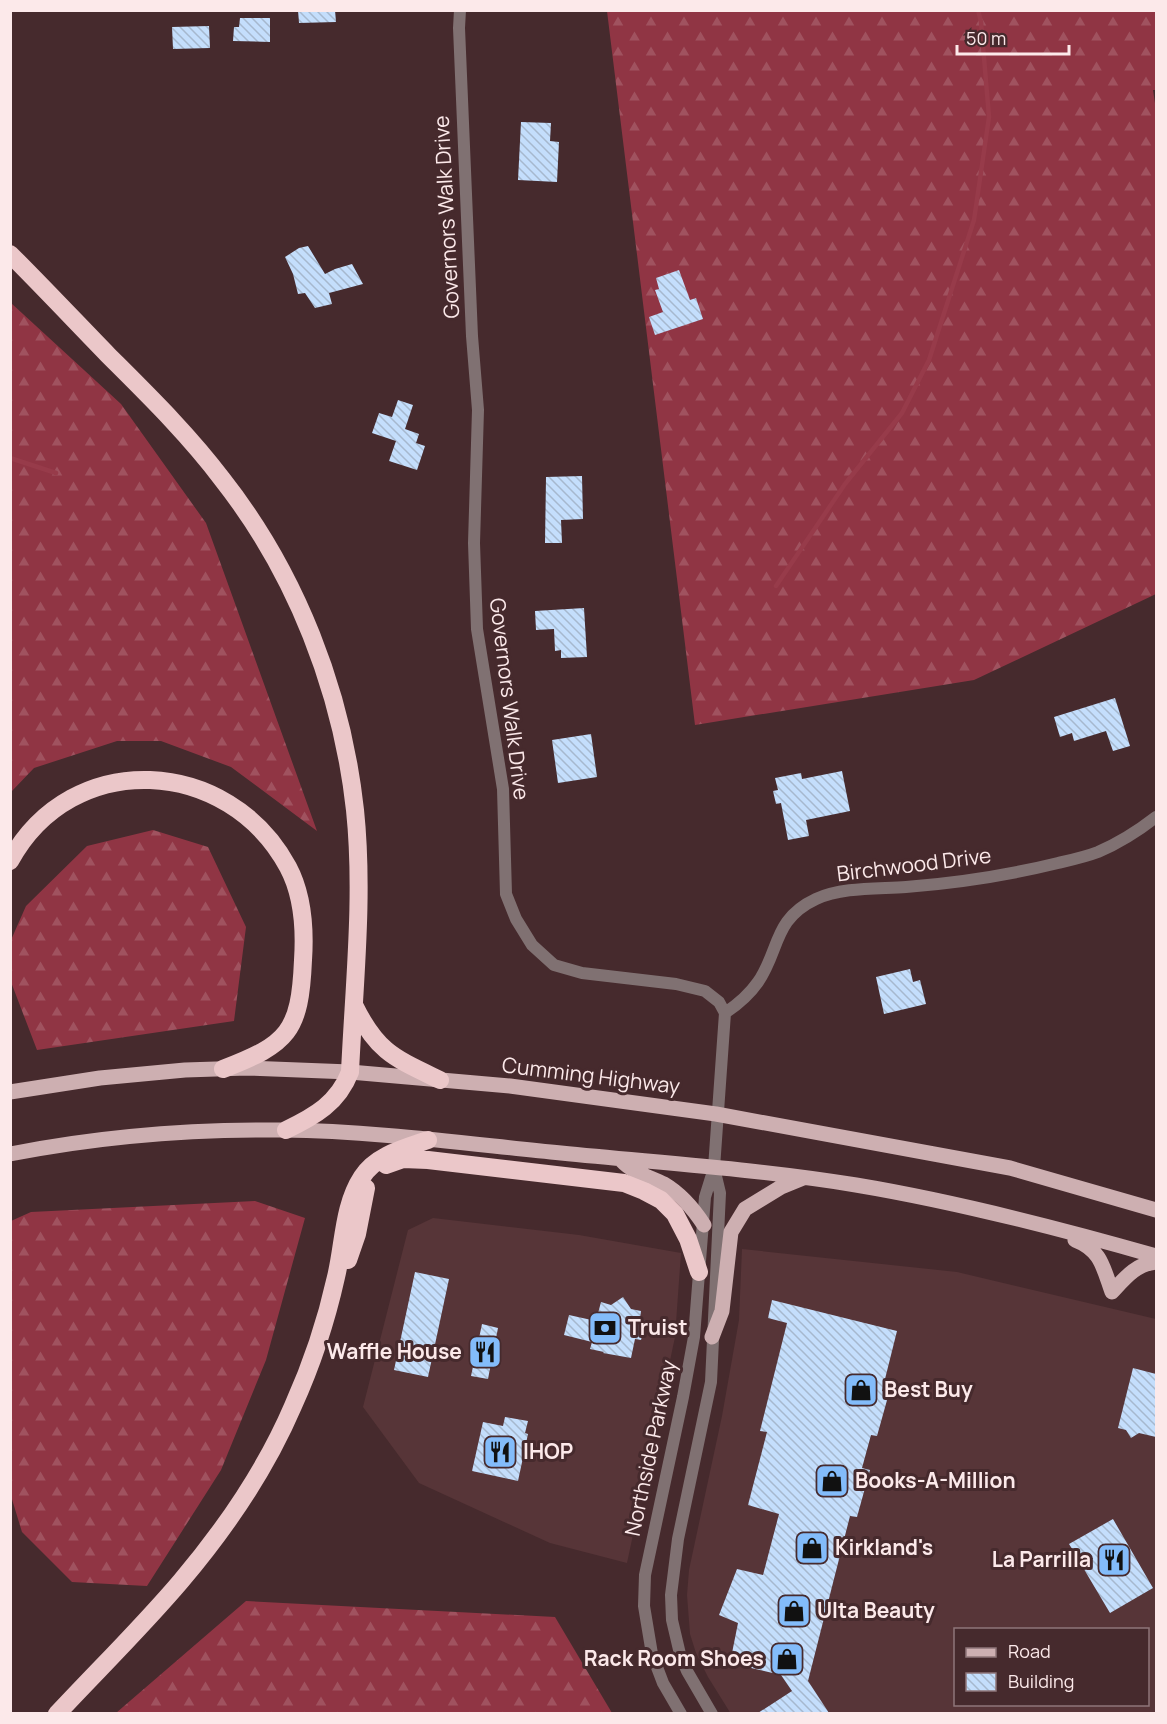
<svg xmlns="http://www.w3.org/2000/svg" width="1167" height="1724" viewBox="0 0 1167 1724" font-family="Manrope,sans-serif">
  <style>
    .built { fill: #573538; fill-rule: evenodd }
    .forest { fill: url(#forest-firs) }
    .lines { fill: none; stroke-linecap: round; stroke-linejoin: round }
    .stream { stroke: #973b4a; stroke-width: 4.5 }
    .building { fill: url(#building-back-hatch) }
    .minor { stroke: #807172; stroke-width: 12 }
    .primary { stroke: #cdafb1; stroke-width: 15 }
    .motorway { stroke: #ebc7c9; stroke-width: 18 }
    .labels { text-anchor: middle; stroke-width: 6; stroke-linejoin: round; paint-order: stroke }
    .street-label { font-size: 21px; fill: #fce9ea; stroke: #462a2d }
    .poi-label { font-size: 21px; font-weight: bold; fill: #fce9ea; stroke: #462a2d; text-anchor: start }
  </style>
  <defs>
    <pattern id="forest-firs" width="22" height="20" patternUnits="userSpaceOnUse" patternTransform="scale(1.5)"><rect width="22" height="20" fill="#903544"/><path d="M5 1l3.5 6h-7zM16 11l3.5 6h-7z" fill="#a0525f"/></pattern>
    <pattern id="building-back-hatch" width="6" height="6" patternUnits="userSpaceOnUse" patternTransform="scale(1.5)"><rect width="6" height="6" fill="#c4defc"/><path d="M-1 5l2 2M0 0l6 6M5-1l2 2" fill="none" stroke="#a6b8ce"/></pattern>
  </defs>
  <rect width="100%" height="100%" fill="#462a2d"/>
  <path class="built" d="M433 1218 579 1235 681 1253 675 1337 627 1563 550 1543 419 1483 363 1407 408 1230Z
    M742 1249 957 1272 1156 1319V1713L731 1714 708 1677 696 1653 690 1634 687 1595 689 1570 722 1416 739 1320ZM956 1630H1148V1704H956Z"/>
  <path class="forest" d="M607 11H1156V90H1153L1156 110V594L974 680 695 725Z
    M11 303 121 404 206 523 317 831 231 767 161 741H117L34 768 11 792Z
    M153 830 208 847 246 927 234 1021 37 1050 11 982V940L26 906 87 846Z
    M255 1201 305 1218 266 1360 221 1470 147 1586 72 1582 22 1532 11 1496V1221L31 1212Z
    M246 1601 555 1617 612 1713H116Z"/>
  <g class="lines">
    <path class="stream" d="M10 458 56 473
      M776 586 845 484 902 413 929 360 974 220 989 117 981 22 978 10"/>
  </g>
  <path class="building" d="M298 10H335L336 22 299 23Z
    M240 18H270V42L233 41 234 27H239Z
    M209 26 210 48 173 49 172 27Z
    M521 122 551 123 550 141 559 142 557 182 518 180Z
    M308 246 325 274 335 269 352 264 363 284 329 293 332 304 315 308 305 293 298 294 293 274 285 257 299 248Z
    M679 270 690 300 696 298 703 319 655 335 649 317 663 312 655 290 659 289 656 278Z
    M398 400 413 405 405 429 419 434 416 443 425 446 417 470 389 461 396 441 372 433 379 413 392 417Z
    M582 476 583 519 561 520 562 543H545L546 477Z
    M584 608 587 657 561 658V650L555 651 554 629 536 630 535 611Z
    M1115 698 1130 746 1113 751 1106 731 1074 741 1072 733 1060 737 1054 717Z
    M591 734 597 777 558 783 552 740Z
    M842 771 850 811 806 820 809 836 788 840 781 803 776 804 773 791 778 790 775 778 801 773 802 779Z
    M910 969 913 982 920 980 926 1004 884 1014 876 977Z
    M415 1272 449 1279 428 1377 394 1370Z
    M623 1297 631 1309 641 1311 640 1319 646 1321 641 1340 635 1339 631 1358 603 1353 604 1352 590 1349 592 1342 564 1335 569 1315 596 1321 601 1302 611 1305Z
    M772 1300 897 1331 882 1391 889 1393 877 1436 871 1435 862 1468 870 1470 857 1517 850 1516 808 1681 829 1713H758L792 1691 781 1675 730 1663 738 1623 719 1615 737 1569 763 1575 779 1514 748 1505 767 1432 760 1431 787 1323 768 1318Z
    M482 1324 498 1328 488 1379 471 1376Z
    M1133 1368 1156 1374V1437L1139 1433 1131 1438 1126 1430 1118 1428Z
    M505 1417 528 1421 525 1433 528 1434 518 1481 472 1471 483 1422 503 1426Z
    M1113 1519 1153 1588 1110 1613 1069 1544Z"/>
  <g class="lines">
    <path class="minor" d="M460 10 459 28 472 336 478 410 474 543 477 629 503 789 506 894 516 919 532 945 554 965 582 973 676 984 705 991 719 1002 725 1013 714 1168 705 1197 694 1337 683 1397 645 1575 644 1606 652 1654 663 1683 681 1714
      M725 1013C737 1005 749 995 758 982 780 950 773 919 816 899 842 887 877 889 906 887 957 883 1009 875 1058 863 1071 860 1085 857 1098 852 1119 843 1138 831 1156 817
      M712 1714 687 1671 680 1654 672 1620 671 1595 678 1539 711 1382 720 1193 714 1168"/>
    <path class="primary" d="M10 1092 100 1078 185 1070 247 1068 350 1072 510 1086 716 1114 1010 1168 1156 1210
      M10 1154C101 1136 191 1129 283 1130 375 1131 469 1144 561 1153 660 1163 758 1169 856 1185 958 1202 1058 1228 1156 1256
      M622 1161C633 1173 650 1177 664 1184 681 1194 693 1208 704 1225
      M1075 1240C1101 1250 1103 1267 1112 1292 1125 1278 1136 1264 1156 1262
      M712 1337 722 1311 731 1232 745 1209 781 1187 803 1178"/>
    <path class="motorway" d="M10 254C43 287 75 321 108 355 148 395 188 434 222 479 296 573 342 691 355 810 364 896 354 985 350 1072 338 1103 315 1116 286 1130
      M10 861C72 747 229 757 288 867 303 895 305 930 303 960 300 1032 288 1044 223 1069
      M354 1005C377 1052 394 1058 440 1080
      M386 1165 403 1159 428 1160 624 1183 644 1191 661 1200 675 1214 688 1239 699 1272
      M348 1260 357 1234 366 1188
      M57 1714C98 1670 142 1627 181 1581 225 1529 266 1469 293 1406 312 1364 326 1322 336 1277 344 1244 343 1206 362 1177 376 1155 405 1148 428 1140"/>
  </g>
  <defs>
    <symbol id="bank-square" viewBox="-11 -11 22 22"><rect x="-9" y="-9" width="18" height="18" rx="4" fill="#83bcfa" stroke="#462a2d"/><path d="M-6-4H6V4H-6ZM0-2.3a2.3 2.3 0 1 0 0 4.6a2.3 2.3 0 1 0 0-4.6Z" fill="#111"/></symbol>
    <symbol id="restaurant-square" viewBox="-11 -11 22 22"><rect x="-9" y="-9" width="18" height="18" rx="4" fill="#83bcfa" stroke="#462a2d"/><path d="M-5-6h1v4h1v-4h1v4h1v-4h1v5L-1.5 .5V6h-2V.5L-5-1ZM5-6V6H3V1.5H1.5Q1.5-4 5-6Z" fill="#111"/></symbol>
    <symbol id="shop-square" viewBox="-11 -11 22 22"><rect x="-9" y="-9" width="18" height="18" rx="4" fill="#83bcfa" stroke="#462a2d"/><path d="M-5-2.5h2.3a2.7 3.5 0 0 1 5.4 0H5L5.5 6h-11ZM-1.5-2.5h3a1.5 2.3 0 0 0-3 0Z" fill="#111"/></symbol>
  </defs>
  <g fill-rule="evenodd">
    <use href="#bank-square" x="586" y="1309" width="38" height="38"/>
    <use href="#restaurant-square" x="466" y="1333" width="38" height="38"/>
    <use href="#shop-square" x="842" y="1371" width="38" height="38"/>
    <use href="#restaurant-square" x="481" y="1433" width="38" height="38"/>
    <use href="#shop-square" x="813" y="1462" width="38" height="38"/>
    <use href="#shop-square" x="793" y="1529" width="38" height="38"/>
    <use href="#restaurant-square" x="1095" y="1541" width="38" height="38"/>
    <use href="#shop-square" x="775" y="1592" width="38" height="38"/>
    <use href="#shop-square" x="768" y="1640" width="38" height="38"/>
  </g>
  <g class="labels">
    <g class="street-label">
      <text transform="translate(447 217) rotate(-93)" y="7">Governors Walk Drive</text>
      <text transform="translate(509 699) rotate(83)" y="7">Governors Walk Drive</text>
      <text transform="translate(914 865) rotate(-7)" y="7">Birchwood Drive</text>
      <text transform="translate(591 1076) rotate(7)" y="7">Cumming Highway</text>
      <text transform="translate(651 1448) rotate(-78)" y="7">Northside Parkway</text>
    </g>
    <g class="poi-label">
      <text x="628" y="1335">Truist</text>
      <text x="462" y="1359" text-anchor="end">Waffle House</text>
      <text x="884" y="1397">Best Buy</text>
      <text x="523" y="1459">IHOP</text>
      <text x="855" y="1488">Books-A-Million</text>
      <text x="835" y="1555">Kirkland's</text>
      <text x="1091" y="1567" text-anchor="end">La Parrilla</text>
      <text x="817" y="1618">Ulta Beauty</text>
      <text x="764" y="1666" text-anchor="end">Rack Room Shoes</text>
    </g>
  </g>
  <rect width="1167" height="1724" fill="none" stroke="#fce9ea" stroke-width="24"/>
  <rect x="954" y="1628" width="195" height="78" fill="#462a2d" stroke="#8f7679" stroke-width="1.5"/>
  <rect x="966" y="1648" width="30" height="9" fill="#cdafb1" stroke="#8f7679" stroke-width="1.5"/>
  <text x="1008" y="1658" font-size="18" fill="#fce9ea">Road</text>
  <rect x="966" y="1673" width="30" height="18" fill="url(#building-back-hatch)" stroke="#8f7679" stroke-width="1.5"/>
  <text x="1008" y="1688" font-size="18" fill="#fce9ea">Building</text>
  <path d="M957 45v9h112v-9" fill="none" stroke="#fce9ea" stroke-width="3"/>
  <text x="966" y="45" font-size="18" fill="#fce9ea" stroke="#462a2d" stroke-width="4.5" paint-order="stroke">50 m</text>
</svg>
